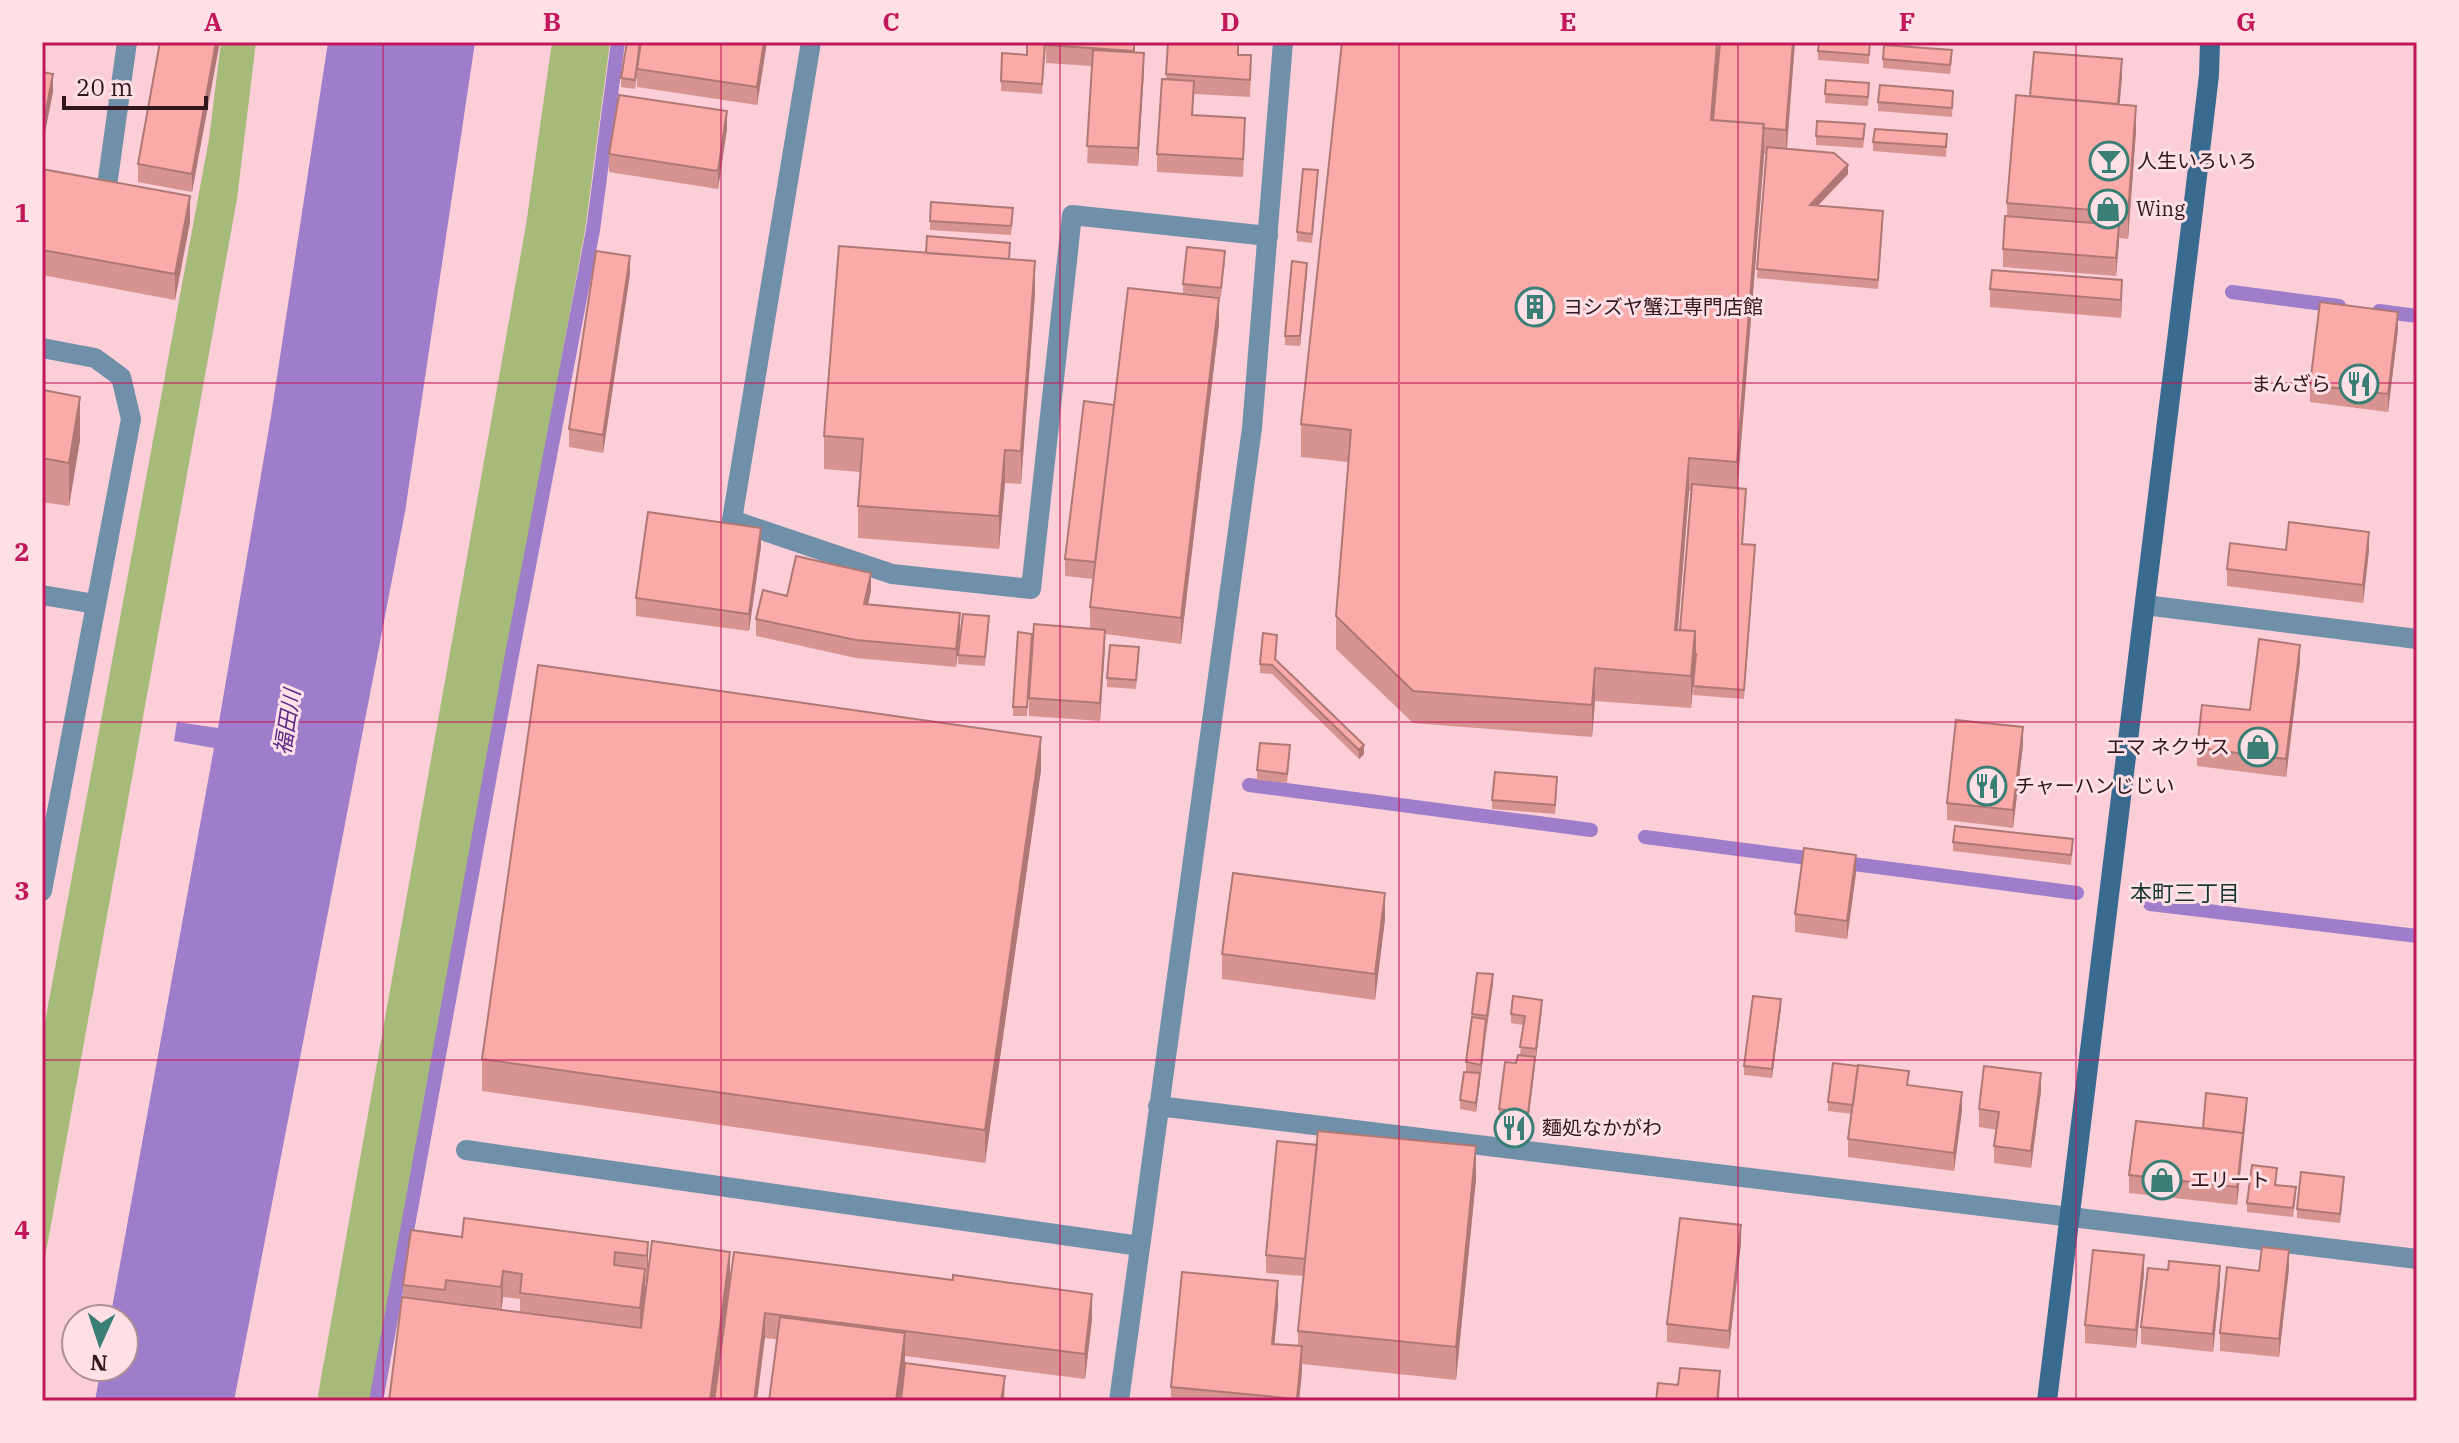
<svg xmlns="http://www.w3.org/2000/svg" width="2459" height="1443" viewBox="0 0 2459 1443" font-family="'IBM Plex Serif','Noto Sans JP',serif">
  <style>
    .green { fill: #a6bb7a }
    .water { fill: #9e7dcb }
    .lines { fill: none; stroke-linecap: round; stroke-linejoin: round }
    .stream { stroke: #9e7dcb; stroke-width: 14 }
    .lane { stroke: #7090aa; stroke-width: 20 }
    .street { stroke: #7090aa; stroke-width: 20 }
    .secondary { stroke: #396b90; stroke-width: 20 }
    .wall { fill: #d79390; fill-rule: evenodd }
    .shaded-wall { fill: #af7875 }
    .building { fill: #faaba7; stroke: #af7875; stroke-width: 2 }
    .grid { fill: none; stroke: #c2185b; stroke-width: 2; stroke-opacity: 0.55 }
    .labels { text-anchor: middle; stroke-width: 6; stroke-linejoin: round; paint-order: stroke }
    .poi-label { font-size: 20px; fill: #30161d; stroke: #fee0e6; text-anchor: start }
    .water-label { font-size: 22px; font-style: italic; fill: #582b87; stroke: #fee0e6 }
    .neighbourhood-label { font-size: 22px; fill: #163732; stroke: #fee0e6 }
    .neatline { fill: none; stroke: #c2185b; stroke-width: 3 }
    .grid-label { font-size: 26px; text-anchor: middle; font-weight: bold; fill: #c2185b }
  </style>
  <rect width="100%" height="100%" fill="#fbced8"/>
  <path class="green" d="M221 42H256L237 199 42 1274V1038L209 139Z
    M552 42H610L585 230 371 1401H317L526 225Z"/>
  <path class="water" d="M328 42H475L405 512 234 1401H95L101 1367H124V1319H110L214 748 174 741 177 722 218 728 271 416Z"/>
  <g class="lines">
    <path class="stream" d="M2232 292 2339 306
      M2379 311 2417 316
      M1249 785 1591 830
      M1645 837 2077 893
      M2150 904 2417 936
      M376 1401 511 660 593 230 618 42"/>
    <path class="lane" d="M811 42 732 520 892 574 1031 589 1072 215 1268 236
      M107 186 127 42
      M42 348 95 358 121 377 131 419 42 891
      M42 595 95 604
      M466 1150 1140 1246"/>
    <path class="street" d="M2145 605 2417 639
      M1158 1106 2417 1259
      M1119 1401 1252 428 1283 42"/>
    <path class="secondary" d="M2047 1401 2193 210 2209 75 2210 42"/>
  </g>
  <path class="wall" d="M219 42 192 192 138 182V164Z
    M627 42H767L757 105 637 87V75L635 89 621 87V78Z
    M1046 42H1135V52L1144 71 1138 166 1087 163 1092 66 1046 63Z
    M1046 42 1042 94 1001 91 1002 53 1027 55Z
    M1168 42 1238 55 1251 73 1250 97 1194 94 1193 115 1245 136 1243 177 1157 172V154L1166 79Z
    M1342 42H1795L1787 148 1848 174 1818 205 1883 220 1878 289 1757 278 1766 154H1764L1737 488 1746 498 1742 544 1755 554 1744 699 1693 695 1695 663 1691 708 1595 701 1592 737 1413 723 1336 649V616L1348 462 1301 457V424ZM1689 491H1691L1680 630H1678Z
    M1870 42 1869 64 1818 60V51Z
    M1883 59H1952L1950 74 1883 68Z
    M2122 76 2119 104 2136 131 2128 239 2119 238 2116 276 2003 267V249L2007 216V203L2030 96Z
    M1826 80 1869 92 1868 106 1825 103Z
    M1953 100 1952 117 1878 111V102Z
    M727 129 718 189 609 172V154Z
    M1865 134 1863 148 1816 145V136Z
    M1947 134 1946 157 1873 151V142Z
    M42 169 190 222 175 300 42 275Z
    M1318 179 1312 243 1297 241V232Z
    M1013 217 1011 235 930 230V221Z
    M1010 259 1035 293 1021 484 1005 483 999 549 858 538V506L860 472 824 469V436Z
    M1225 260 1221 297 1183 293V284Z
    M1307 272 1300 346 1285 345V336Z
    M630 274 603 453 569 447V429Z
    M1990 289 2122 298 2121 318 1990 307Z
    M1219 324 1181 644 1105 634 1100 721 1029 716V698L1090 629V607L1093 579 1065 576V559L1114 405Z
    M2398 329 2388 412 2310 402V385Z
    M42 382 44 390 80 440 69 506 42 502Z
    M761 546 749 631 636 616V598Z
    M2286 550H2369L2363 603 2227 586V569Z
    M871 591 868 604 960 631 956 667 856 658 756 636V619L787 596Z
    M989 625 985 666 958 664V655Z
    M1032 643 1027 716H1013V707Z
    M1277 644 1276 660 1364 754 1359 759 1272 674 1260 673V664Z
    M1139 656 1136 689 1107 687V678Z
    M2300 662 2286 777 2197 766V748L2250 710Z
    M2023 745 2013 828 1947 820V803Z
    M1290 755 1287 783 1257 780V770Z
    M1041 770 985 1163 482 1091V1059Z
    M1557 786 1555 814 1492 809V800Z
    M1953 842 2073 848 2071 865 1953 851Z
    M1856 873 1847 939 1795 932V914Z
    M1385 919 1375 1000 1222 979V954Z
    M1477 973 1493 983 1476 1112 1460 1109V1100L1466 1071V1062Z
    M1781 1008 1772 1078 1744 1075V1066Z
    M1542 1009 1528 1122 1499 1118V1109L1520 1055 1523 1025 1511 1023V1014Z
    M1909 1085 1962 1110 1954 1171 1848 1157V1139L1852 1114 1828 1111V1102Z
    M2041 1091 2031 1168 1994 1163V1146L1997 1130 1979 1127V1109Z
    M2247 1107 2237 1205 2129 1193V1175L2203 1128Z
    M1317 1145 1476 1179 1456 1380 1302 1364 1299 1401H1171V1387L1278 1306 1274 1344 1298 1346V1331L1304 1276 1266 1273V1255Z
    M2276 1186 2296 1196 2293 1217 2247 1212V1203Z
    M2344 1186 2340 1223 2297 1218V1209Z
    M462 1237 648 1242 647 1282H645V1294L641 1328 730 1278 714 1401H389L403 1298V1285ZM503 1297 520 1299V1313L501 1310Z
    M1741 1243 1729 1349 1667 1342V1324Z
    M734 1252 1092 1319 1085 1379 765 1338Z
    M2289 1268 2279 1357 2220 1351V1333L2259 1271Z
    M2168 1270 2220 1284 2213 1352 2141 1344V1327Z
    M2144 1273 2136 1348 2085 1343V1325Z"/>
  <path class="shaded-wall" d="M216 42H219V47L192 192V174Z
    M764 42H767L757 105V87Z
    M1718 42V71L1711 153V120Z
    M1793 42H1795L1786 156V130Z
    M1144 53V71L1138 166V148Z
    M2122 59V76L2118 125V107Z
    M53 74V92L42 148V131Z
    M2136 106V131L2128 239V213Z
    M727 111V129L718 189V171Z
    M1764 124V156L1737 495V462Z
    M1848 165V174L1810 214V205Z
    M190 196V222L175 300V274Z
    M2119 225V243L2116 276V258Z
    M630 256V274L603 453V435Z
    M1035 261V293L1021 484V451Z
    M1307 263V272L1300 346V336Z
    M2122 280V298L2121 318V300Z
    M1219 298V324L1181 644V618Z
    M2398 312V329L2388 412V394Z
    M80 397V440L69 506V463Z
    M1005 450V483L999 549V516Z
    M1689 458V491L1675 663V630Z
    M761 528V546L749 631V614Z
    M2369 532V550L2363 603V585Z
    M871 573V591L864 622V604Z
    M45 604V647L42 667V624Z
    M960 613V631L956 667V649Z
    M1105 630V648L1100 721V703Z
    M1695 631V664L1691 708V676Z
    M2300 645V662L2286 777V759Z
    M1595 668V701L1592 737V705Z
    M2023 727V745L2013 828V810Z
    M1041 737V770L985 1163V1130Z
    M1364 745V754L1359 759V750Z
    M1856 855V873L1847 939V921Z
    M1385 893V919L1375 1000V974Z
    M1493 974V983L1487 1025V1016Z
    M1781 999V1008L1772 1078V1069Z
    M1542 1000V1009L1536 1058V1049Z
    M1486 1019V1028L1481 1074V1065Z
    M1535 1057V1066L1528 1122V1113Z
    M1480 1073V1082L1476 1112V1103Z
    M2041 1073V1091L2031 1168V1151Z
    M1962 1092V1110L1954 1171V1153Z
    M2247 1098V1107L2237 1205V1187Z
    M1476 1146V1179L1456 1380V1347Z
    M1741 1225V1243L1729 1349V1331Z
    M648 1242V1268L647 1282V1256Z
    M2289 1250V1268L2279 1357V1339Z
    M730 1252V1278L714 1401H710Z
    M2144 1255V1273L2136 1348V1330Z
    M2220 1266V1284L2213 1352V1334Z
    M645 1269V1294L640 1334V1308Z
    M503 1271V1297L501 1313V1287Z
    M1278 1281V1306L1272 1370V1344Z
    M1092 1294V1319L1085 1379V1354Z
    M765 1313V1338L757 1401H754Z
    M905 1333V1365L900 1401H896Z
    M1302 1346V1372L1299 1401H1297Z
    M1720 1371 1719 1401H1717Z
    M1005 1376 1004 1401H1001Z"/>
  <path class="building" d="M160 42H216L192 174 138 164Z
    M627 42H640L635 80 621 78Z
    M641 42H764L757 87 637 69Z
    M1027 42H1045L1042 84 1001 81 1002 53 1027 55Z
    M1046 42H1134V51L1046 45Z
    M1168 42H1238V55H1251L1250 80 1166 74Z
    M1342 42H1717L1711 120 1764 124 1737 462 1689 458 1675 630 1695 631 1691 676 1595 668 1592 705 1413 691 1336 616 1351 430 1301 424Z
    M1718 42H1793L1786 130 1763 128 1764 124 1713 120 1720 43Z
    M1819 42H1870L1869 55 1818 51Z
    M1884 45 1952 50 1950 65 1883 59Z
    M1093 50 1144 53 1138 148 1087 146Z
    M2034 52 2122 59 2118 104 2030 96Z
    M42 72 53 74 42 131Z
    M1162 79 1194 81 1192 115 1245 118 1243 159 1157 154Z
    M1826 80 1869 83 1868 97 1825 94Z
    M1880 85 1953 91 1952 108 1878 102Z
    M619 95 727 111 718 171 609 154Z
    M2016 95 2136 106 2128 213 2007 203Z
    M1817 121 1865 124 1863 139 1816 136Z
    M1875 129 1947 134 1946 147 1873 142Z
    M1767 147 1834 153 1848 165 1810 205 1883 211 1878 280 1757 269Z
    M42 169 190 196 175 274 42 250Z
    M1303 169 1318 170 1312 234 1297 232Z
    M931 202 1013 208 1011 226 930 221Z
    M2005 216 2119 225 2116 258 2003 249Z
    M927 236 1010 243 1009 259 926 253Z
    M839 246 1035 261 1021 451 1005 450 999 516 858 506 863 439 824 436Z
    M1187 247 1225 251 1221 288 1183 284Z
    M596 251 630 256 603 435 569 429Z
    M1292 261 1307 263 1300 336H1285Z
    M1992 270 2122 280 2121 300 1990 289Z
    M1128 288 1219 298 1181 618 1090 607Z
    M2320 302 2398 312 2388 394 2310 385Z
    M42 382H44L43 390 80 397 69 463 42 458Z
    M1084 401 1114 405 1095 562 1065 559Z
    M1692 484 1746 489 1742 544 1755 545 1744 690 1693 686 1696 654H1695V631L1680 630Z
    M648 512 761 528 749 614 636 598Z
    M2289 522 2369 532 2363 585 2227 569 2230 543 2286 550Z
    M796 556 871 573 864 604 960 613 956 649 856 640 756 619 763 590 787 596Z
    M42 603 45 604 42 624Z
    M963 614 989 616 985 657 958 655Z
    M1034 624 1105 630 1100 703 1029 698Z
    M1018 632 1032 634 1027 707H1013Z
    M1263 633 1277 635 1275 659 1364 745 1359 750 1272 665 1260 664Z
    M2259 639 2300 645 2286 759 2197 748 2202 705 2250 710Z
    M1110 645 1139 647 1136 680 1107 678Z
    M538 665 1041 737 985 1130 482 1059Z
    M1956 720 2023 727 2013 810 1947 803Z
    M1260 743 1290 745 1287 774 1257 770Z
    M1495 772 1557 777 1555 805 1492 800Z
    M1955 826 2073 839 2071 855 1953 842Z
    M1804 848 1856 855 1847 921 1795 914Z
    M1233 873 1385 893 1375 974 1222 954Z
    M1477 973 1493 974 1487 1016 1472 1014Z
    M1513 996 1542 1000 1536 1049 1520 1047 1525 1016 1511 1014Z
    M1753 996 1781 999 1772 1069 1744 1066Z
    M1472 1017 1486 1019 1481 1065 1466 1062Z
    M1518 1055 1535 1057 1528 1113 1499 1109 1505 1062 1516 1063Z
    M1833 1063 1858 1066 1853 1105 1828 1102Z
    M1858 1065 1909 1071 1907 1085 1962 1092 1954 1153 1848 1139Z
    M1984 1066 2041 1073 2031 1151 1994 1146 1999 1112 1979 1109Z
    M1464 1072 1480 1073 1476 1103 1460 1100Z
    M2206 1093 2247 1098 2243 1133 2203 1128Z
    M2136 1121 2243 1133 2237 1187 2129 1175Z
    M1318 1131 1476 1146 1456 1347 1298 1331Z
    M1277 1141 1317 1145 1305 1259 1266 1255Z
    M2252 1165 2277 1168 2275 1185 2296 1187 2293 1208 2247 1203Z
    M2301 1172 2344 1177 2340 1214 2297 1209Z
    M464 1218 648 1242 647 1256 615 1252 614 1265 645 1269 640 1308 520 1293 522 1274 503 1271 501 1287 446 1280 445 1290 403 1285 411 1230 462 1237Z
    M1680 1218 1741 1225 1729 1331 1667 1324Z
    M652 1241 730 1252 710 1401H389L402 1297 641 1328Z
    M2262 1247 2289 1250 2279 1339 2220 1333 2227 1267 2259 1271Z
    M2093 1250 2144 1255 2136 1330 2085 1325Z
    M734 1252 953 1280V1275L1092 1294 1085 1354 765 1313 754 1401H714Z
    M2169 1261 2220 1266 2213 1334 2141 1327 2148 1268 2168 1270Z
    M1182 1272 1278 1281 1272 1344 1302 1346 1297 1399 1171 1387Z
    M780 1317 905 1333 896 1401H769Z
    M905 1363 1005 1376 1001 1401H901Z
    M1680 1368 1720 1371 1717 1401H1656L1658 1383 1678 1385Z"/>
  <path class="grid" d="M383 42V1401M721 42V1401M1060 42V1401M1399 42V1401M1738 42V1401M2076 42V1401M42 383H2417M42 722H2417M42 1060H2417"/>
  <defs>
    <symbol id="bar-ring" viewBox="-11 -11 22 22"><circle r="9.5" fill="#fee0e6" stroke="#3a7f75" stroke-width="1.5"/><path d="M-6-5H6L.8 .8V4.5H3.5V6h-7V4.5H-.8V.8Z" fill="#3a7f75"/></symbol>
    <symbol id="shop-ring" viewBox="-11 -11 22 22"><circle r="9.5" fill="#fee0e6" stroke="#3a7f75" stroke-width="1.5"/><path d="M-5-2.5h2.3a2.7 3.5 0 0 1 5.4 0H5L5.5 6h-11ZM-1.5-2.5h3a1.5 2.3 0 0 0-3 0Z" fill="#3a7f75"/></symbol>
    <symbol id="building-ring" viewBox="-11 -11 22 22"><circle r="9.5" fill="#fee0e6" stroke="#3a7f75" stroke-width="1.5"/><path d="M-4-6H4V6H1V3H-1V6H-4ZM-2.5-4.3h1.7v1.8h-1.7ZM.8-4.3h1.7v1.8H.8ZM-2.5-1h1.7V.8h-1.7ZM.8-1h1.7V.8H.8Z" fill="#3a7f75"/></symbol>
    <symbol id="restaurant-ring" viewBox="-11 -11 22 22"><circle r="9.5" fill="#fee0e6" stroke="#3a7f75" stroke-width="1.5"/><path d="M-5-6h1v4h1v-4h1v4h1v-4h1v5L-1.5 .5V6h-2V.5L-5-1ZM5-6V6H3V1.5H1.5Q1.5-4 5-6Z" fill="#3a7f75"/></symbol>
  </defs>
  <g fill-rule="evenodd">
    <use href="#bar-ring" x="2087" y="139" width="44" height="44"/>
    <use href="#shop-ring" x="2086" y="187" width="44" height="44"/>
    <use href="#building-ring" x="1513" y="285" width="44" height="44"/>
    <use href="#restaurant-ring" x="2337" y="362" width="44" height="44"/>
    <use href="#shop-ring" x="2236" y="725" width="44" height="44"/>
    <use href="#restaurant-ring" x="1965" y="764" width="44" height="44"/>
    <use href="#restaurant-ring" x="1492" y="1106" width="44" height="44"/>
    <use href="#shop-ring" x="2140" y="1158" width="44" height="44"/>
  </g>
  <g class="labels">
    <g class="poi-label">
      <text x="2137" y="168">人生いろいろ</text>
      <text x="2136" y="216">Wing</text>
      <text x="1563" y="314">ヨシズヤ蟹江専門店館</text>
      <text x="2331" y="391" text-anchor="end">まんざら</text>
      <text x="2230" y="754" text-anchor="end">エマ ネクサス</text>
      <text x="2015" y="793">チャーハンじじい</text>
      <text x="1542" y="1135">麵処なかがわ</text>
      <text x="2190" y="1187">エリート</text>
    </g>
    <g class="water-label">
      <text transform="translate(287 722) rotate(-81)" y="8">福田川</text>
    </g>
    <g class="neighbourhood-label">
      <text x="2185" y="901">本町三丁目</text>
    </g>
  </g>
  <rect width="2459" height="1443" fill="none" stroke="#fee0e6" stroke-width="88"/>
  <g transform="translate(100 1343) rotate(183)"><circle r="38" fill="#fee0e6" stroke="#ac8f96" stroke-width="2"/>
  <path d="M0-6L14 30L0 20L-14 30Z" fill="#3a7f75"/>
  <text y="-12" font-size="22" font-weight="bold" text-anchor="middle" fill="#30161d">N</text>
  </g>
  <path d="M64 96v12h142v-12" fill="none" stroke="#30161d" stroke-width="4"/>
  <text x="76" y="96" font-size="24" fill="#30161d" stroke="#fee0e6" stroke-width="6" paint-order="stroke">20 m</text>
  <rect x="44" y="44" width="2371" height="1355" class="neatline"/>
  <g class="grid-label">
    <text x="213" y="31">A</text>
    <text x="552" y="31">B</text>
    <text x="891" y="31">C</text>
    <text x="1230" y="31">D</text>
    <text x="1568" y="31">E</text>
    <text x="1907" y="31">F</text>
    <text x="2246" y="31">G</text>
    <text x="22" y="222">1</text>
    <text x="22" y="561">2</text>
    <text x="22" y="900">3</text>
    <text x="22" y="1239">4</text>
  </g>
</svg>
